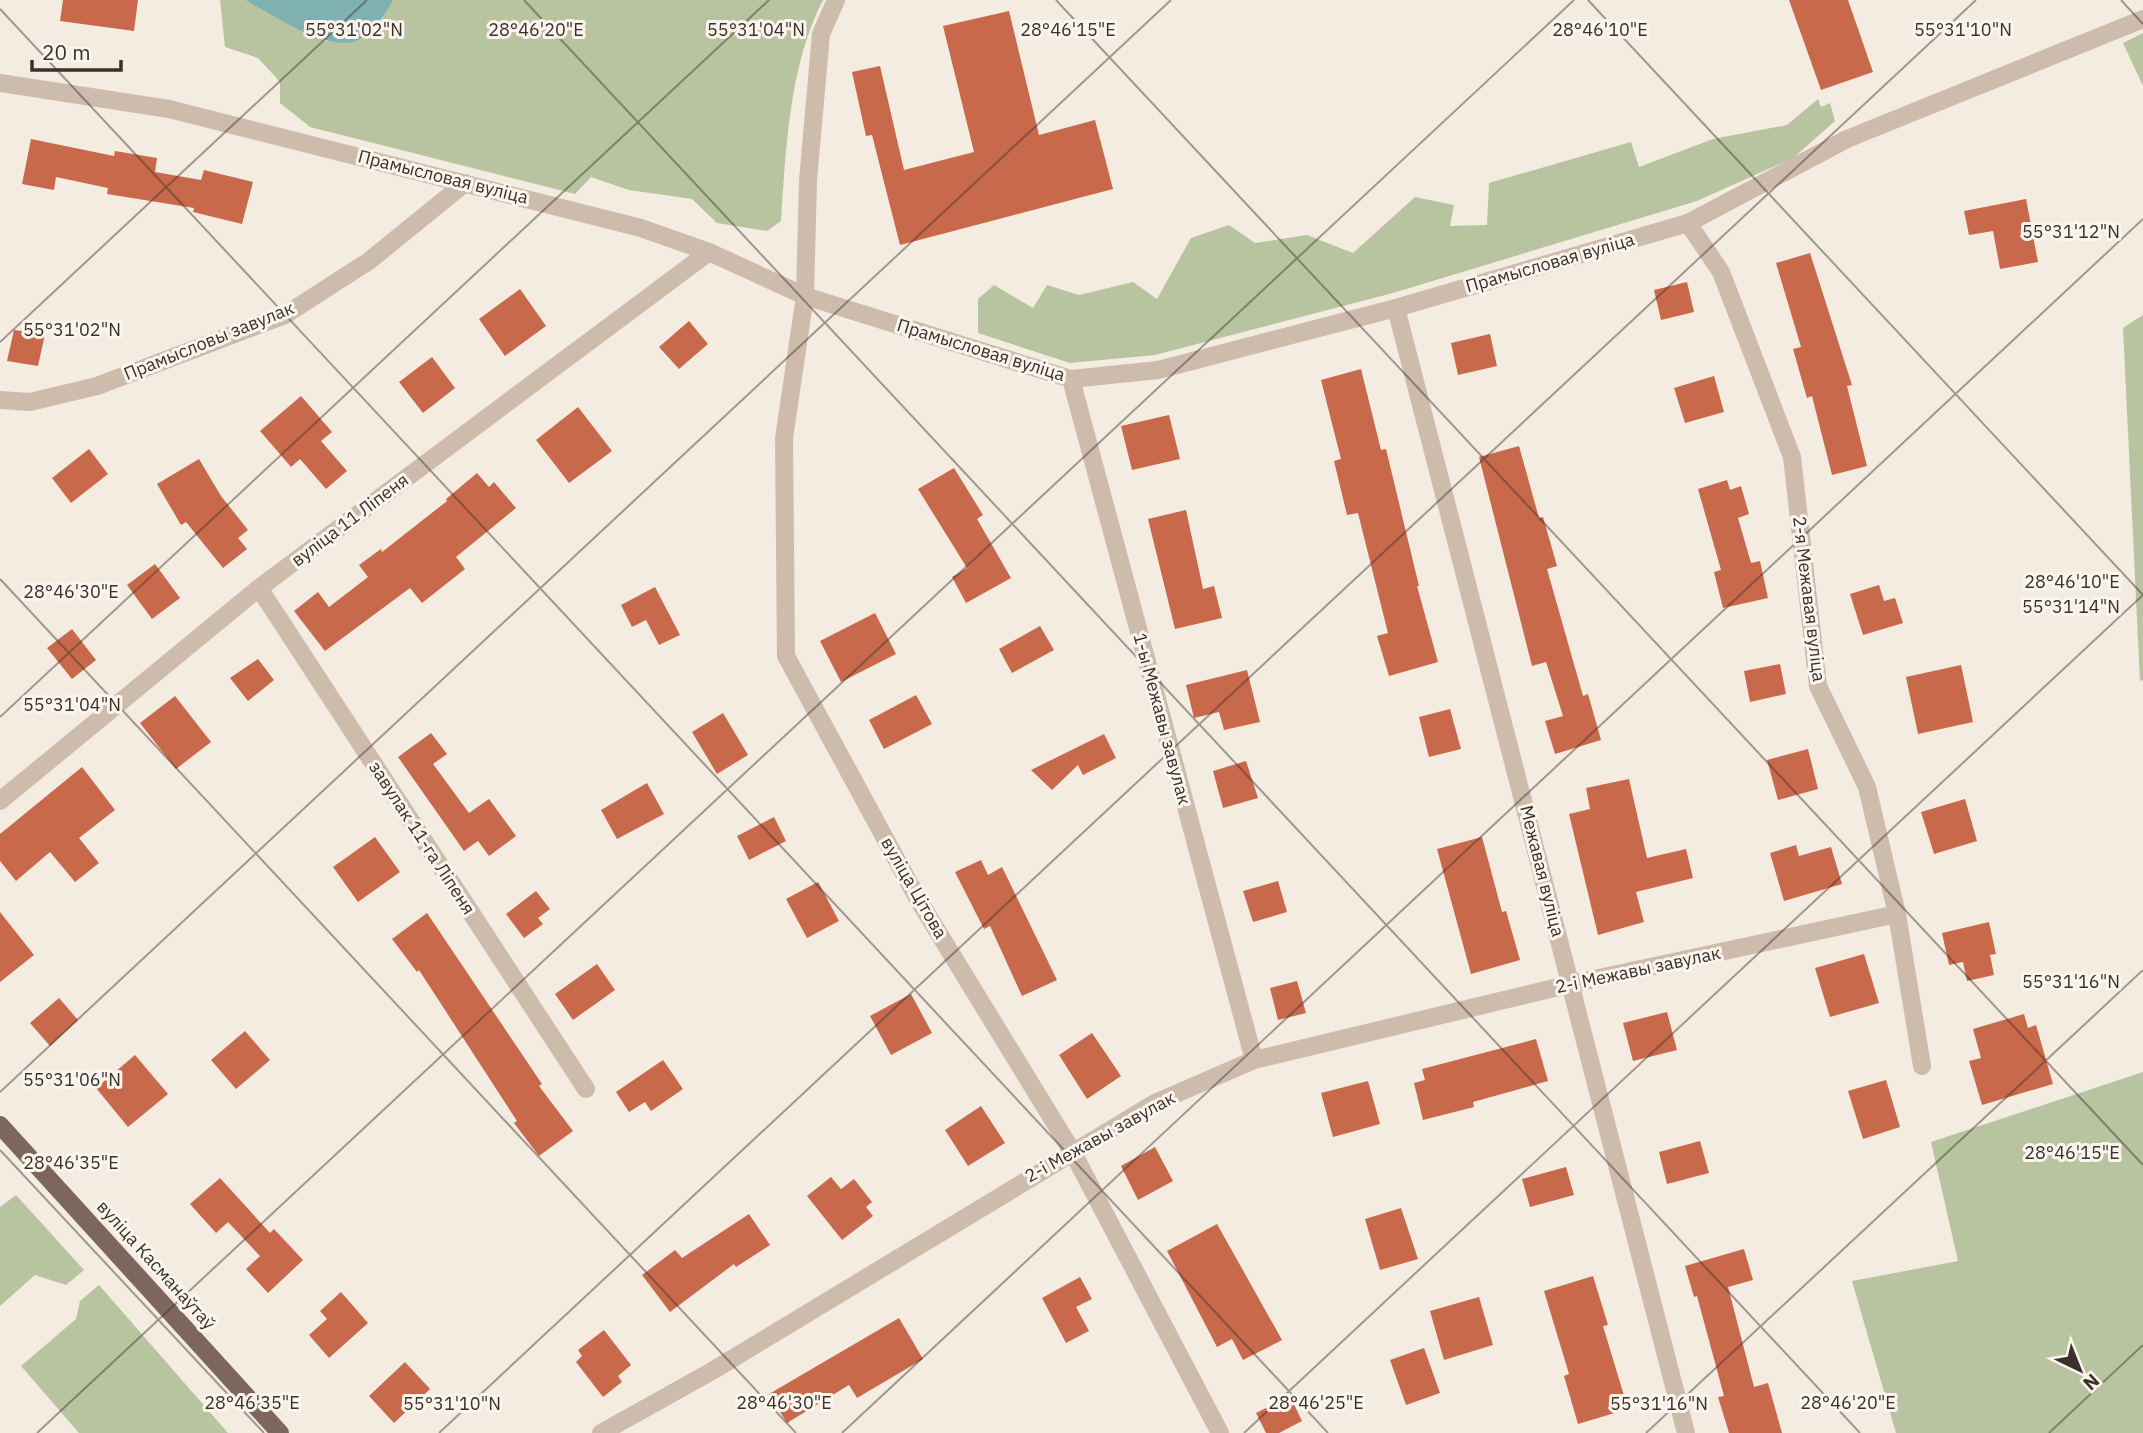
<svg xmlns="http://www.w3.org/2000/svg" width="2143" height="1433" viewBox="0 0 2143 1433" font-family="'IBM Plex Sans',sans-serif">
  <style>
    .green { fill: #b8c4a0 }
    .water { fill: #7fb0b2 }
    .building { fill: #c8694b }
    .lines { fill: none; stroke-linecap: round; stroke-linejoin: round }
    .minor { stroke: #cdbbac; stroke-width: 18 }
    .major { stroke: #7d675c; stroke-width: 18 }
    .ticks { fill: none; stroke: #3b302b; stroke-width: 2; stroke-opacity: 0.45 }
    .labels { text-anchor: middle; stroke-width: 6; stroke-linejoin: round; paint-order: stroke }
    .street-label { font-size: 18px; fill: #3b302b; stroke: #fbf5ee }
    .ticks-label { font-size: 18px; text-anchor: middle; fill: #3b302b; stroke: #fbf5ee; stroke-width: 6; stroke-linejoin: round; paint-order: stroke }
  </style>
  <rect width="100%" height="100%" fill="#f4ebe1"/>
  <path class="green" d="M220 0H245L326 41 380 22 393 0H823C789 66 786 148 781 221L767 231 717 223 692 199 629 190 591 177 575 194 310 127 280 103V82L258 58 225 47Z
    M2143 33V86L2123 43Z
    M1818 99 1821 107 1830 103 1835 121 1793 158 1697 201 1393 293 1155 355 1070 363 978 333V299L994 285 1033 308 1047 285 1079 295 1133 282 1157 299 1191 238 1229 225 1255 243 1307 235 1353 253 1415 197 1454 205 1450 226 1487 225 1489 183 1631 142 1639 167 1713 139 1787 125Z
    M2143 315V680L2140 681 2123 328Z
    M2143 1072V1433H1896L1852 1281 1958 1261 1931 1142Z
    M16 1195 84 1270 66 1285 35 1275 0 1306V1207Z
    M99 1285 228 1433H79L21 1366 76 1319 80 1301Z"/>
  <path class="water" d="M245 0H393C385 15 370 39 352 42 321 48 272 14 245 0Z"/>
  <path class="building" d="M63 0H138L134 31 60 21Z
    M1789 0H1848L1873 72 1821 90Z
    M1009 11 1039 135 1095 120 1113 189 900 245 872 135 866 136 852 72 880 66 904 170 974 152 943 26Z
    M31 139 114 156 115 151 157 158 155 172 201 180 204 170 253 182 242 224 193 212 194 208 107 194 108 188 56 177 54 190 22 184Z
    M2026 199 2038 262 2000 269 1993 231 1969 235 1964 211Z
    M1810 253 1852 385 1847 386 1867 466 1832 475 1812 396 1807 398 1793 349 1801 347 1776 263Z
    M1687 282 1694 312 1661 320 1654 290Z
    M520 289 546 326 505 356 479 319Z
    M689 321 708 344 679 369 659 347Z
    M14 330 45 334 38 366 7 361Z
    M1490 334 1497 366 1458 375 1451 343Z
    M432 357 455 388 423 413 399 382Z
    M1361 369 1381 450 1386 449 1419 586H1417L1438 662 1389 676 1377 636 1388 633 1358 513 1347 515 1334 461 1341 459 1321 380Z
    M1714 376 1724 412 1685 423 1674 388Z
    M301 396 332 432 321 441 347 471 326 489 300 459 291 467 260 431Z
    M578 407 612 451 569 483 536 440Z
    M1169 415 1180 459 1132 470 1121 426Z
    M1519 446 1539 518 1543 517 1557 566 1547 569 1583 696 1588 694 1601 740 1555 754 1545 721 1563 716 1546 662 1532 666 1479 457Z
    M89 449 108 474 71 503 52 478Z
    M199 459 221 496 248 530 238 538 247 549 223 568 186 522 181 525 157 484Z
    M954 468 983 515 977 519 1011 578 966 603 952 577 967 568 918 489Z
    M477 473 489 487 494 482 516 508 456 557 465 569 422 603 410 588 325 651 294 611 318 592 329 607 368 577 359 565 381 549 382 552 447 501 446 499Z
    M1727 480 1730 490 1741 486 1749 514 1738 518 1751 563 1760 561 1768 598 1723 608 1714 572 1721 570 1698 489Z
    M1186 510 1203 589 1214 586 1222 618 1175 629 1148 519Z
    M155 564 180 598 152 619 127 585Z
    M1879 585 1884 601 1895 598 1903 623 1863 635 1850 594Z
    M655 587 680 635 659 645 646 620 632 627 621 605Z
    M875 613 896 654 841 682 820 641Z
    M1040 626 1054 650 1012 673 999 649Z
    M72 629 96 660 72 679 47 648Z
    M258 659 274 680 248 701 230 678Z
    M1780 664 1786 694 1750 702 1744 671Z
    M1961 665 1973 722 1918 734 1906 677Z
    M1247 670 1260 722 1224 730 1219 712 1194 718 1186 685Z
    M916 695 932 724 884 749 869 720Z
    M175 696 211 742 176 769 140 723Z
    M1450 709 1461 749 1429 757 1419 717Z
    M723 713 748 755 717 774 692 732Z
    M431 733 447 754 433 764 469 813 489 799 516 836 489 856 478 841 464 851 398 757Z
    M1104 734 1116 758 1083 775 1078 765 1052 790 1031 770Z
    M1808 749 1818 789 1778 800 1767 760Z
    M1246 761 1258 798 1223 808 1213 771Z
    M82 767 115 810 79 838 99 863 75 882 50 852 16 881 0 861V834Z
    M1629 779 1647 858 1686 849 1693 878 1636 892 1644 922 1598 935 1569 814 1590 809 1586 788Z
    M647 783 664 814 617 839 601 810Z
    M1965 799 1977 841 1934 854 1921 812Z
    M774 817 786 841 749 860 737 836Z
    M375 837 400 872 358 902 333 867Z
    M1482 837 1502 912 1506 911 1520 960 1471 974 1437 849Z
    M1796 845 1799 856 1831 847 1842 884 1784 901 1770 853Z
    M981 860 988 875 1002 867 1057 980 1022 996 990 926 984 929 955 872Z
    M1278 881 1287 912 1253 922 1243 891Z
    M818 882 839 921 807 938 786 899Z
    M536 891 550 909 538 918 543 924 524 938 506 914Z
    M0 912 34 955 0 982Z
    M427 913 542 1084 539 1086 573 1131 539 1156 514 1123 517 1121 419 970 417 972 392 939Z
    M1989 922 1996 954 1990 955 1994 975 1967 981 1963 962 1949 965 1942 933Z
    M1864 954 1879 1003 1830 1017 1815 968Z
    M597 964 615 990 573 1020 555 994Z
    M1297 981 1306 1013 1278 1020 1270 988Z
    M911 994 932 1033 891 1055 870 1016Z
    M59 998 78 1020 50 1046 30 1023Z
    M1667 1012 1677 1050 1633 1061 1623 1023Z
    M2024 1014 2028 1028 2036 1025 2053 1084 1982 1105 1969 1061 1981 1058 1973 1029Z
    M245 1031 270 1060 236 1089 211 1060Z
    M1092 1033 1121 1076 1087 1099 1059 1055Z
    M1536 1039 1548 1081 1473 1102 1474 1107 1423 1120 1414 1083 1425 1080 1422 1069Z
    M135 1055 168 1094 128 1127 96 1088Z
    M663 1060 683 1089 651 1111 645 1102 629 1112 616 1092Z
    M1886 1080 1900 1127 1863 1139 1848 1091Z
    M1368 1081 1380 1124 1333 1137 1321 1093Z
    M981 1106 1005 1143 968 1166 945 1130Z
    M1700 1141 1709 1173 1667 1184 1659 1152Z
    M1155 1147 1173 1181 1138 1200 1121 1166Z
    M1566 1167 1574 1195 1530 1207 1522 1179Z
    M831 1177 841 1189 854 1179 872 1202 866 1207 873 1216 842 1240 807 1196Z
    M220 1178 270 1233 274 1229 303 1260 268 1293 246 1269 260 1256 228 1222 216 1233 190 1204Z
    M1401 1208 1418 1259 1380 1270 1365 1219Z
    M749 1214 770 1245 736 1267 734 1264 670 1312 642 1275 675 1250 682 1258Z
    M1217 1224 1282 1340 1243 1360 1232 1339 1217 1347 1167 1251Z
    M1744 1249 1753 1280 1728 1287 1754 1387 1768 1383 1782 1433H1729L1718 1397 1724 1396 1697 1296 1694 1297 1685 1266Z
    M1593 1276 1608 1325 1603 1326 1628 1409 1578 1424 1564 1376 1569 1374 1544 1291Z
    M1080 1277 1092 1299 1076 1307 1089 1331 1066 1343 1042 1298Z
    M341 1292 368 1323 329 1358 309 1335 327 1319 320 1311Z
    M1479 1297 1493 1345 1444 1360 1430 1311Z
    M899 1318 923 1359 857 1398 849 1385 787 1423 769 1394Z
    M604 1330 631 1365 618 1376 622 1382 603 1397 576 1362 582 1356 578 1350Z
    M1424 1348 1440 1393 1406 1405 1390 1360Z
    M405 1362 430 1389 394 1423 369 1396Z
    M1290 1396 1302 1421 1279 1433H1266L1256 1413Z"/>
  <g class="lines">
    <path class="minor" d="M836 0 821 34 808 180 805 296 784 438 786 656 919 901 1072 1151 1220 1433
      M0 83 169 109 641 228 709 252 805 296 1071 379 1158 370 1396 308 1688 223 1847 139 2143 19
      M1688 223 1721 272 1792 457 1818 686 1867 787 1897 914 1922 1066
      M1396 308 1686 1433
      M1071 379 1254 1060
      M0 400 30 402 97 386 285 315 369 261 465 183
      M259 588 586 1089
      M0 801 259 588 709 252
      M601 1433 712 1371 1155 1103 1254 1060 1571 984 1897 914"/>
    <path class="major" d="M0 1125 280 1433"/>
  </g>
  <path class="ticks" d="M524 0 1860 1433M1056 0 2143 1165M1588 0 2143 595M2121 0 2143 24M0 9 1328 1433M0 342 367 0M0 579 796 1433M0 717 769 0M0 1092 1171 0M0 1150 264 1433M37 1433 1574 0M439 1433 1976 0M842 1433 2143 219M1244 1433 2143 595M1646 1433 2143 970M2049 1433 2143 1345"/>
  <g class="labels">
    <g class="street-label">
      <text transform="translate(443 177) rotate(14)" y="6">Прамысловая вуліца</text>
      <text transform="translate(1550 263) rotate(-16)" y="6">Прамысловая вуліца</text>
      <text transform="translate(209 341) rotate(-22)" y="6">Прамысловы завулак</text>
      <text transform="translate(981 350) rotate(17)" y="6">Прамысловая вуліца</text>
      <text transform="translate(350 520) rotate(-37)" y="6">вуліца 11 Ліпеня</text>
      <text transform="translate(1809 599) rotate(83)" y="6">2-я Межавая вуліца</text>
      <text transform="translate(1162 719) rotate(75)" y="6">1-ы Межавы завулак</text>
      <text transform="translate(422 838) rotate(57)" y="6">завулак 11-га Ліпеня</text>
      <text transform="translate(1542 871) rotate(76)" y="6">Межавая вуліца</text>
      <text transform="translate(914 888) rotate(60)" y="6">вуліца Цітова</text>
      <text transform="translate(1638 970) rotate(-12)" y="6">2-і Межавы завулак</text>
      <text transform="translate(1100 1137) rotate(-29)" y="6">2-і Межавы завулак</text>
      <text transform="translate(156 1265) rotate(48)" y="6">вуліца Касманаўтаў</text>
    </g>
  </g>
  <g class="ticks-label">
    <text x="354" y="36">55°31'02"N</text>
    <text x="756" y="36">55°31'04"N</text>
    <text x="1963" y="36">55°31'10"N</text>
    <text x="1068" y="36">28°46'15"E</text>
    <text x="1600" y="36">28°46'10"E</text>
    <text x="536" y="36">28°46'20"E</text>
    <text x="2071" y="238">55°31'12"N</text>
    <text x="72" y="336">55°31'02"N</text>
    <text x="2072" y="588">28°46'10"E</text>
    <text x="71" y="598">28°46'30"E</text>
    <text x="2071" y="613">55°31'14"N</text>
    <text x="72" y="711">55°31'04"N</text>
    <text x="2071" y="988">55°31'16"N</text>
    <text x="72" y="1086">55°31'06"N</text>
    <text x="2072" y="1159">28°46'15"E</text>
    <text x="71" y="1169">28°46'35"E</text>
    <text x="252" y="1409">28°46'35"E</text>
    <text x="784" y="1409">28°46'30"E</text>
    <text x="1316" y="1409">28°46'25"E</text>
    <text x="1848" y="1409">28°46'20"E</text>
    <text x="452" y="1410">55°31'10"N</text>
    <text x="1659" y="1410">55°31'16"N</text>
  </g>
  <g transform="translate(2080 1370) rotate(137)" stroke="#fbf5ee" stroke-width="5" paint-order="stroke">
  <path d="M0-5L12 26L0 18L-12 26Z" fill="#3b302b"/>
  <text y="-10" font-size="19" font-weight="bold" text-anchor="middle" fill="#3b302b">N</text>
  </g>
  <path d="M32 60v10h89v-10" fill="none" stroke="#3b302b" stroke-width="3.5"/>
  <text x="42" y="60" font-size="21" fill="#3b302b" stroke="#fbf5ee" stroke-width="5" paint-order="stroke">20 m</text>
</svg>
